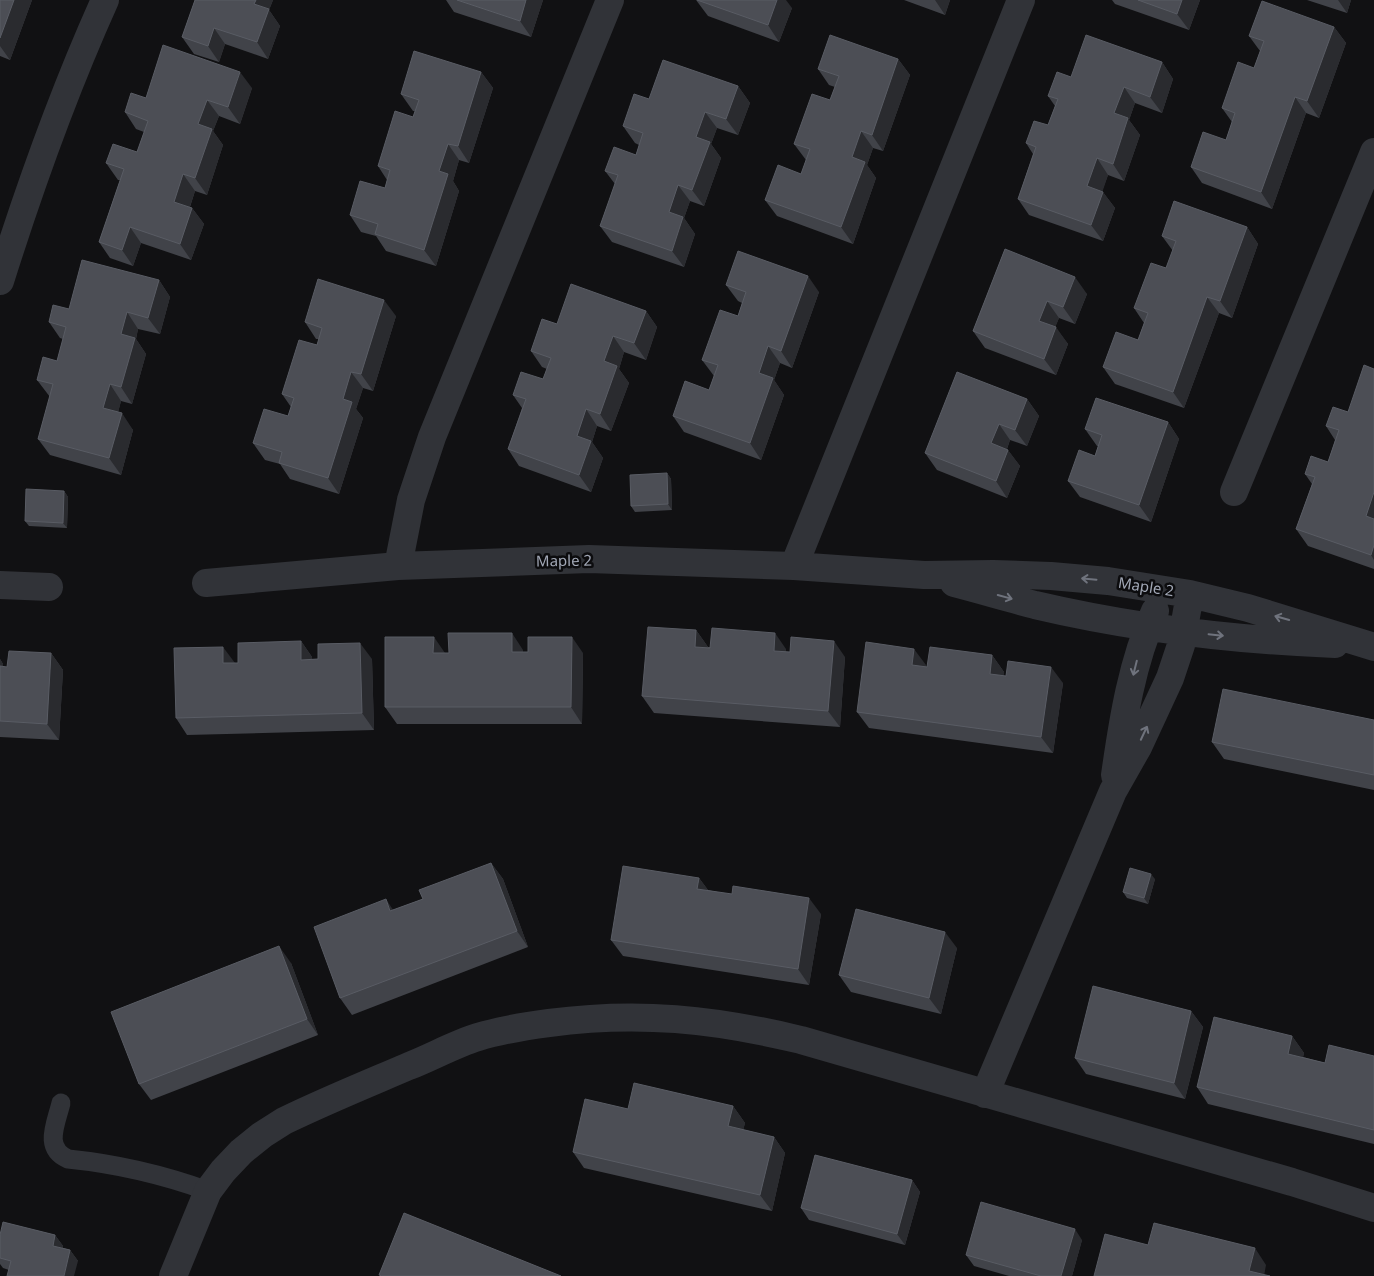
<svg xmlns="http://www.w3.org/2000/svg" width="1374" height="1276" viewBox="0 0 1374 1276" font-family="'Noto Sans',sans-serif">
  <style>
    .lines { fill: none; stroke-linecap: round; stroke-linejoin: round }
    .service { stroke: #313338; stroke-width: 19 }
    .minor { stroke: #313338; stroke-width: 28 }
    .wall { fill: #414349 }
    .shaded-wall { fill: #2a2b2f }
    .building { fill: #4c4e55; stroke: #595c64 }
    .oneway { stroke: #6f737d }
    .labels { text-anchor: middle; stroke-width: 5; stroke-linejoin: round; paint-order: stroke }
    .street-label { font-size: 15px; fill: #a1a7b5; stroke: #0c0c0e }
  </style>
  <rect width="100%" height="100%" fill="#111113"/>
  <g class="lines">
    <path class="service" d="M61 1103C56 1124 43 1148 68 1159 118 1164 161 1174 208 1191"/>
    <path class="minor" d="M0 281C30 186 64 91 105 0
      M1234 492 1374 152
      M398 566 411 500 432 437 610 0
      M794 566 1021 0
      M206 583 398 566 589 559 794 566 924 575 993 574 1051 576 1108 581 1190 594 1248 608 1374 647
      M954 583C981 590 1008 598 1035 605 1133 628 1235 640 1335 644
      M0 585 49 587
      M1115 775C1123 719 1132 662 1155 611
      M985 1094 1113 791 1138 747 1170 678 1181 645 1190 594
      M173 1276 208 1191 223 1171 241 1152 262 1135 284 1121C325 1101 367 1084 409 1066 432 1057 455 1044 478 1037 501 1030 526 1026 549 1023 638 1011 714 1019 801 1040L1292 1182 1374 1208"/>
  </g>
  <path class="wall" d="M0 0H32L10 60 0 56Z
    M195 0H273L269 10 280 26 268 59 225 44 219 62 194 54 182 37Z
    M446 0H543L531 37 454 12Z
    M696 0 792 8 779 42 708 16Z
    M904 0H950L945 15Z
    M1112 0H1200L1189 30 1115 4Z
    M1307 0H1351L1347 13Z
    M1334 27 1346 43 1319 118 1306 113 1272 209 1202 183 1191 167 1226 140 1232 122 1222 108 1254 68 1260 51 1249 36Z
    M898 59 910 75 883 151 873 148 867 165 876 178 853 244 777 216 765 200 801 174 806 160 794 144 830 100 835 87 829 85 818 69Z
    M1162 62 1173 79 1162 113 1135 103 1129 120 1140 135 1124 181 1108 175 1102 191 1115 208 1103 241 1029 215 1018 199 1033 154 1026 143 1048 125 1055 106 1048 96 1071 77Z
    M481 72 493 88 469 163 459 160 453 181 459 191 436 266 386 251 376 236 361 232 350 215 385 188 387 180 378 166 413 117 415 111H413L401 94Z
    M738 86 750 103 738 135 717 128 711 144 721 158 704 206 690 201 684 218 695 234 684 267 612 242 600 226 615 184 605 171 636 155 639 145 635 143 623 126Z
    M252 88 240 124 219 116 213 131 223 145 207 195 195 191 190 207 192 208 204 224 191 260 141 243 133 266 110 258 99 242 120 180H118L106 163 137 152 144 132 136 129 125 112 146 98Z
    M1247 227 1258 244 1232 318 1219 313 1184 408 1115 384 1103 367 1138 340 1144 323 1134 308 1166 268 1173 251 1162 236Z
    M1005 249 1087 294 1075 324 1059 318 1055 327 1068 344 1056 375 985 348 973 331Z
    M159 280 170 297 160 334 138 329 136 339 146 354 132 404 121 401 118 412 133 430 121 475 50 455 38 439 50 397 37 380 57 361 63 339 60 338 49 322 69 309Z
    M726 285 819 292 792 368 780 363 774 380 784 395 761 460 684 432 673 416 709 390 714 376 702 360 738 316 742 303 738 301Z
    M646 311 657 327 646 360 624 352 619 369 629 383 611 431 597 426 592 442 603 458 591 492 519 466 508 449 522 408 513 395 543 379 547 369 542 367 531 351 557 324Z
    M396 316 373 391 363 388 356 409 363 418 339 494 290 479 280 464 265 460 253 443 288 416 291 407 282 394 317 345 319 339H316L305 322Z
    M1374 369V569L1308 546 1296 529 1312 484 1305 474 1328 462 1335 440 1326 426 1348 412Z
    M1027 399 1039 416 1027 446 1010 440 1007 449 1020 466 1007 498 937 470 925 453Z
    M1168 422 1179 439 1151 522 1080 497 1068 481 1095 456 1098 446H1097L1085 429Z
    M667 473 671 479 672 510 635 512 631 506Z
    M64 491 68 497 67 528 29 526 25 521Z
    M696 630 708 647 786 649V652L845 657 840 727 654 713 642 696Z
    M301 641 312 657V659H372L374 730 187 735 176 718 234 663H238Z
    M523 650V652L583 653 582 724H397L385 707Z
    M51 653 63 670 59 740 0 737V659L3 664V667H7Z
    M992 655 1004 672 1003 676 1063 683 1053 753 869 728 857 712 926 665V667Z
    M1374 720V790L1224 759 1212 742Z
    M491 863 503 879 528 947 352 1015 340 998 393 910 423 899Z
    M699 878 708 890 821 914 809 985 623 956 611 940Z
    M1155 879 1148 904 1127 898 1123 892Z
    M957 948 941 1014 851 992 839 975Z
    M291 963 318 1035 151 1100 139 1084Z
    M1191 1011 1203 1027 1185 1099 1086 1074 1075 1058Z
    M1292 1036 1304 1053 1303 1057 1325 1063 1374 1056V1144L1208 1104 1197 1087Z
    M733 1106 745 1123 743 1130 774 1137 785 1153 772 1211 584 1168 573 1152 628 1109Z
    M912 1180 920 1192 905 1245 809 1220 801 1208Z
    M0 1235H55L63 1246V1248L70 1250 78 1261 9 1270 3 1268 0 1264Z
    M1082 1240 1072 1276H1009L974 1266 966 1255Z"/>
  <path class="shaded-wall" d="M14 0H32L10 60 0 46V38Z
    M256 0H273L269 10 280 26 268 59 257 42 254 4Z
    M526 0H543L531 37 520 21Z
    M774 0H786L792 8 779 42 768 25Z
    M935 0H950L945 15Z
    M1182 0H1200L1189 30 1177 14Z
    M1338 0H1351L1347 13Z
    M1334 27 1346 43 1319 118 1307 101Z
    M214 28 225 44 219 62 208 46Z
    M898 59 910 75 883 151 872 135Z
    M1162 62 1173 79 1162 113 1150 97Z
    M240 72 252 88 240 124 228 107Z
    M481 72 493 88 469 163 458 146Z
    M738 86 750 103 738 135 726 119Z
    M1124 87 1135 103 1129 120 1140 135 1124 181 1113 164 1114 113Z
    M1295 97 1306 113 1272 209 1261 192Z
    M207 100 219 116 213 131 223 145 207 195 195 178 198 124Z
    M705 112 717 128 711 144 721 158 704 206 692 190 696 137Z
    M861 131 873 148 867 165 876 178 853 244 841 227 852 157Z
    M448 144 459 160 453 181 459 191 436 266 424 250 439 171Z
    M1097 158 1108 175 1099 202 1087 186Z
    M183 174 195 191 186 218 174 202Z
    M678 185 690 201 684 218 695 234 684 267 672 251 669 212Z
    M1103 192 1115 208 1103 241 1091 225Z
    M192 208 204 224 191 260 180 244Z
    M130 227 141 243 133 266 122 250Z
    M1247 227 1258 244 1232 318 1220 301Z
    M808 276 819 292 792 368 781 351Z
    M1075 277 1087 294 1075 324 1063 307Z
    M159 280 170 297 160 334 148 318Z
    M1207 297 1219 313 1184 408 1173 392Z
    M384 300 396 316 373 391 361 374Z
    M1047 301 1059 318 1051 338 1039 321Z
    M646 311 657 327 646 360 634 343Z
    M127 312 138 329 136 339 146 354 132 404 121 387V334Z
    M1056 327 1068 344 1056 375 1044 359Z
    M613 336 624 352 619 369 629 383 611 431 600 414 604 361Z
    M768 346 780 363 774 380 784 395 761 460 750 443 759 373Z
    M351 372 363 388 356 409 363 418 339 494 328 478 343 399Z
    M110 384 121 401 115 425 103 408Z
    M1027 399 1039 416 1027 446 1015 430Z
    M586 409 597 426 592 442 603 458 591 492 579 475 577 436Z
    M122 413 133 430 121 475 109 458Z
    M1168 422 1179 439 1151 522 1139 505Z
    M999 424 1010 440 1003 460 991 443Z
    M1008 450 1020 466 1007 498 996 481Z
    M667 473 671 479 672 510 668 504Z
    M64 491 68 497 67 528 63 523Z
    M1374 492V528L1366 516Z
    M1374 545V560L1371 555Z
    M696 630 708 647 707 663 695 647Z
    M512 633 523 650V669L512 652Z
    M775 633 786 649 785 668 774 651Z
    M434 637 445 653H433Z
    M572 637 583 653 582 724 571 707Z
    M301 641 312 657 313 676 301 660Z
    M834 641 845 657 840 727 828 711Z
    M360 643 372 659 374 730 362 713Z
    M223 647 235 663H223Z
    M914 649 926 665 924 681 912 665Z
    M51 653 63 670 59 740 47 724Z
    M992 655 1004 672 1002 691 990 674Z
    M0 659 3 664V682L0 678Z
    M1051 667 1063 683 1053 753 1041 737Z
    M491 863 503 879 528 947 517 931Z
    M1151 874 1155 879 1148 904 1144 898Z
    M699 878 711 894 697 889Z
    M809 898 821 914 809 985 798 969Z
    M386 899 397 916 390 911Z
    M945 932 957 948 941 1014 929 998Z
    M279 946 291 963 318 1035 307 1019Z
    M1191 1011 1203 1027 1185 1099 1174 1083Z
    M1292 1036 1304 1053 1300 1070 1288 1054Z
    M733 1106 745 1123 740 1143 728 1126Z
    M774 1137 785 1153 772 1211 760 1195Z
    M912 1180 920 1192 905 1245 897 1234Z
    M1075 1229 1082 1240 1072 1276H1061Z
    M55 1235 63 1246 61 1257 53 1246Z
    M1255 1248 1266 1265 1264 1276 1249 1271Z
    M70 1250 78 1261 74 1276H64Z"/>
  <path class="building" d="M0 0H14L0 38Z
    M195 0H256L254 4 269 9 257 42 214 28 208 46 182 37Z
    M457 0H526L520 21Z
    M697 0H777L768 25Z
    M1138 0H1182L1177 14Z
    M1262 1 1334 27 1307 101 1295 97 1261 192 1191 167 1203 132 1226 140 1235 113 1222 108 1238 62 1254 68 1264 41 1249 36Z
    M830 35 898 59 872 135 861 131 852 157 865 162 841 227 765 200 778 165 801 174 810 149 794 144 812 94 830 100 839 76 818 69Z
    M1086 35 1162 62 1150 97 1124 87 1114 113 1128 118 1113 164 1097 158 1087 186 1103 192 1091 225 1018 199 1036 147 1026 143 1034 121 1048 125 1058 99 1048 96 1057 72 1071 77Z
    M163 45 240 72 228 107 207 100 198 124 212 129 195 178 183 174 174 202 192 208 180 244 130 227 122 250 99 242 124 169 106 163 113 144 137 152 148 121 125 112 131 93 146 98Z
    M414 51 481 72 458 146 448 144 439 171 448 174 424 250 375 234 378 224 350 215 360 181 385 188 390 170 378 166 395 111 413 117 419 100 401 94Z
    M663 60 738 86 726 119 705 112 696 137 710 142 692 190 678 185 669 212 683 217 672 251 600 226 618 175 605 171 614 147 636 155 643 133 623 126 634 94 649 99Z
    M1174 201 1247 227 1220 301 1207 297 1173 392 1103 367 1116 332 1138 340 1148 313 1134 308 1151 263 1166 268 1176 241 1162 236Z
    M1005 249 1075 277 1063 307 1047 301 1039 321 1056 327 1044 359 973 331Z
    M738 251 808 276 781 351 768 346 759 373 773 378 750 443 673 416 685 381 709 390 718 365 702 360 720 310 738 316 746 292 726 285Z
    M82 260 159 280 148 318 127 312 121 334 135 338 121 387 110 384 103 408 122 413 109 458 38 439 53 384 37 380 43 357 57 361 66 327 49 322 53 305 69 309Z
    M318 279 384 300 361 374 351 372 343 399 352 402 328 478 279 463 282 452 253 443 264 409 288 416 294 398 282 394 299 340 317 345 322 328 305 322Z
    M571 284 646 311 634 343 613 336 604 361 617 366 600 414 586 409 577 436 591 441 579 475 508 449 526 399 513 395 521 372 543 379 551 358 531 351 542 319 557 324Z
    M1364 365 1374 369V492L1366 516 1374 519V545L1371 555 1296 529 1315 477 1305 474 1311 456 1328 462 1339 430 1326 426 1333 407 1348 412Z
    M957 372 1027 399 1015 430 999 424 991 443 1008 450 996 481 925 453Z
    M1096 398 1168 422 1139 505 1068 481 1079 450 1095 456 1102 435 1085 429Z
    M667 473 668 504 631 506 630 475Z
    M26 489 64 491 63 523 25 521Z
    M648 627 696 630 695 647 710 648 712 628 775 633 774 651 790 652 791 637 834 641 828 711 642 696Z
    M448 633H512V652H528V637H572L571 707H385V637H434L433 653H449Z
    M301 641V660L318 659V644L360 643 362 713 176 718 174 648 223 647V663H238V643Z
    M866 642 914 649 912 665 927 667 930 647 992 655 990 674 1006 676 1008 661 1051 667 1041 737 857 712Z
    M9 651 51 653 47 724 0 721V666L7 667Z
    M1223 689 1374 720V775L1212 742Z
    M491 863 517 931 340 998 314 927 386 899 390 911 423 899 419 890Z
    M623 866 699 878 697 889 732 894 733 886 809 898 798 969 611 940Z
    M1130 868 1151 874 1144 898 1123 892Z
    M856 909 945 932 929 998 839 975Z
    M279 946 307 1019 139 1084 111 1012Z
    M1093 986 1191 1011 1174 1083 1075 1058Z
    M1214 1017 1292 1036 1288 1054 1325 1063 1329 1045 1374 1056V1130L1197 1087Z
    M634 1083 733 1106 728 1126 774 1137 760 1195 573 1152 585 1099 628 1109Z
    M815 1155 912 1180 897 1234 801 1208Z
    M981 1202 1075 1229 1061 1276H1041L966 1255Z
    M404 1213 561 1276H382L379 1275Z
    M3 1222 55 1235 53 1246 70 1250 64 1276H7L11 1261 0 1258V1235Z
    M1154 1223 1255 1248 1249 1271 1270 1276H1094L1105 1234 1148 1245Z"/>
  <defs><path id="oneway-shaft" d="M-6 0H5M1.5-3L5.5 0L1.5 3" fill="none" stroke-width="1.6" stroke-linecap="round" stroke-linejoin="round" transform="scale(1.25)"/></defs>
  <g class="oneway">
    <use href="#oneway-shaft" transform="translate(1089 579) rotate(-175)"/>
    <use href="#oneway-shaft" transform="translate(1005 597) rotate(15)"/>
    <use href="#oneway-shaft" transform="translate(1282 618) rotate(-164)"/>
    <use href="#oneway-shaft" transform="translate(1216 635) rotate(6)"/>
    <use href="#oneway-shaft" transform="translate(1135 668) rotate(104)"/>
    <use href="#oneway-shaft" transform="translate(1144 733) rotate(-65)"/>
  </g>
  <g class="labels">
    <g class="street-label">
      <text transform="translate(564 561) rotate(-1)" y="5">Maple 2</text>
      <text transform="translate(1146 587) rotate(9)" y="5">Maple 2</text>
    </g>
  </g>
</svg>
